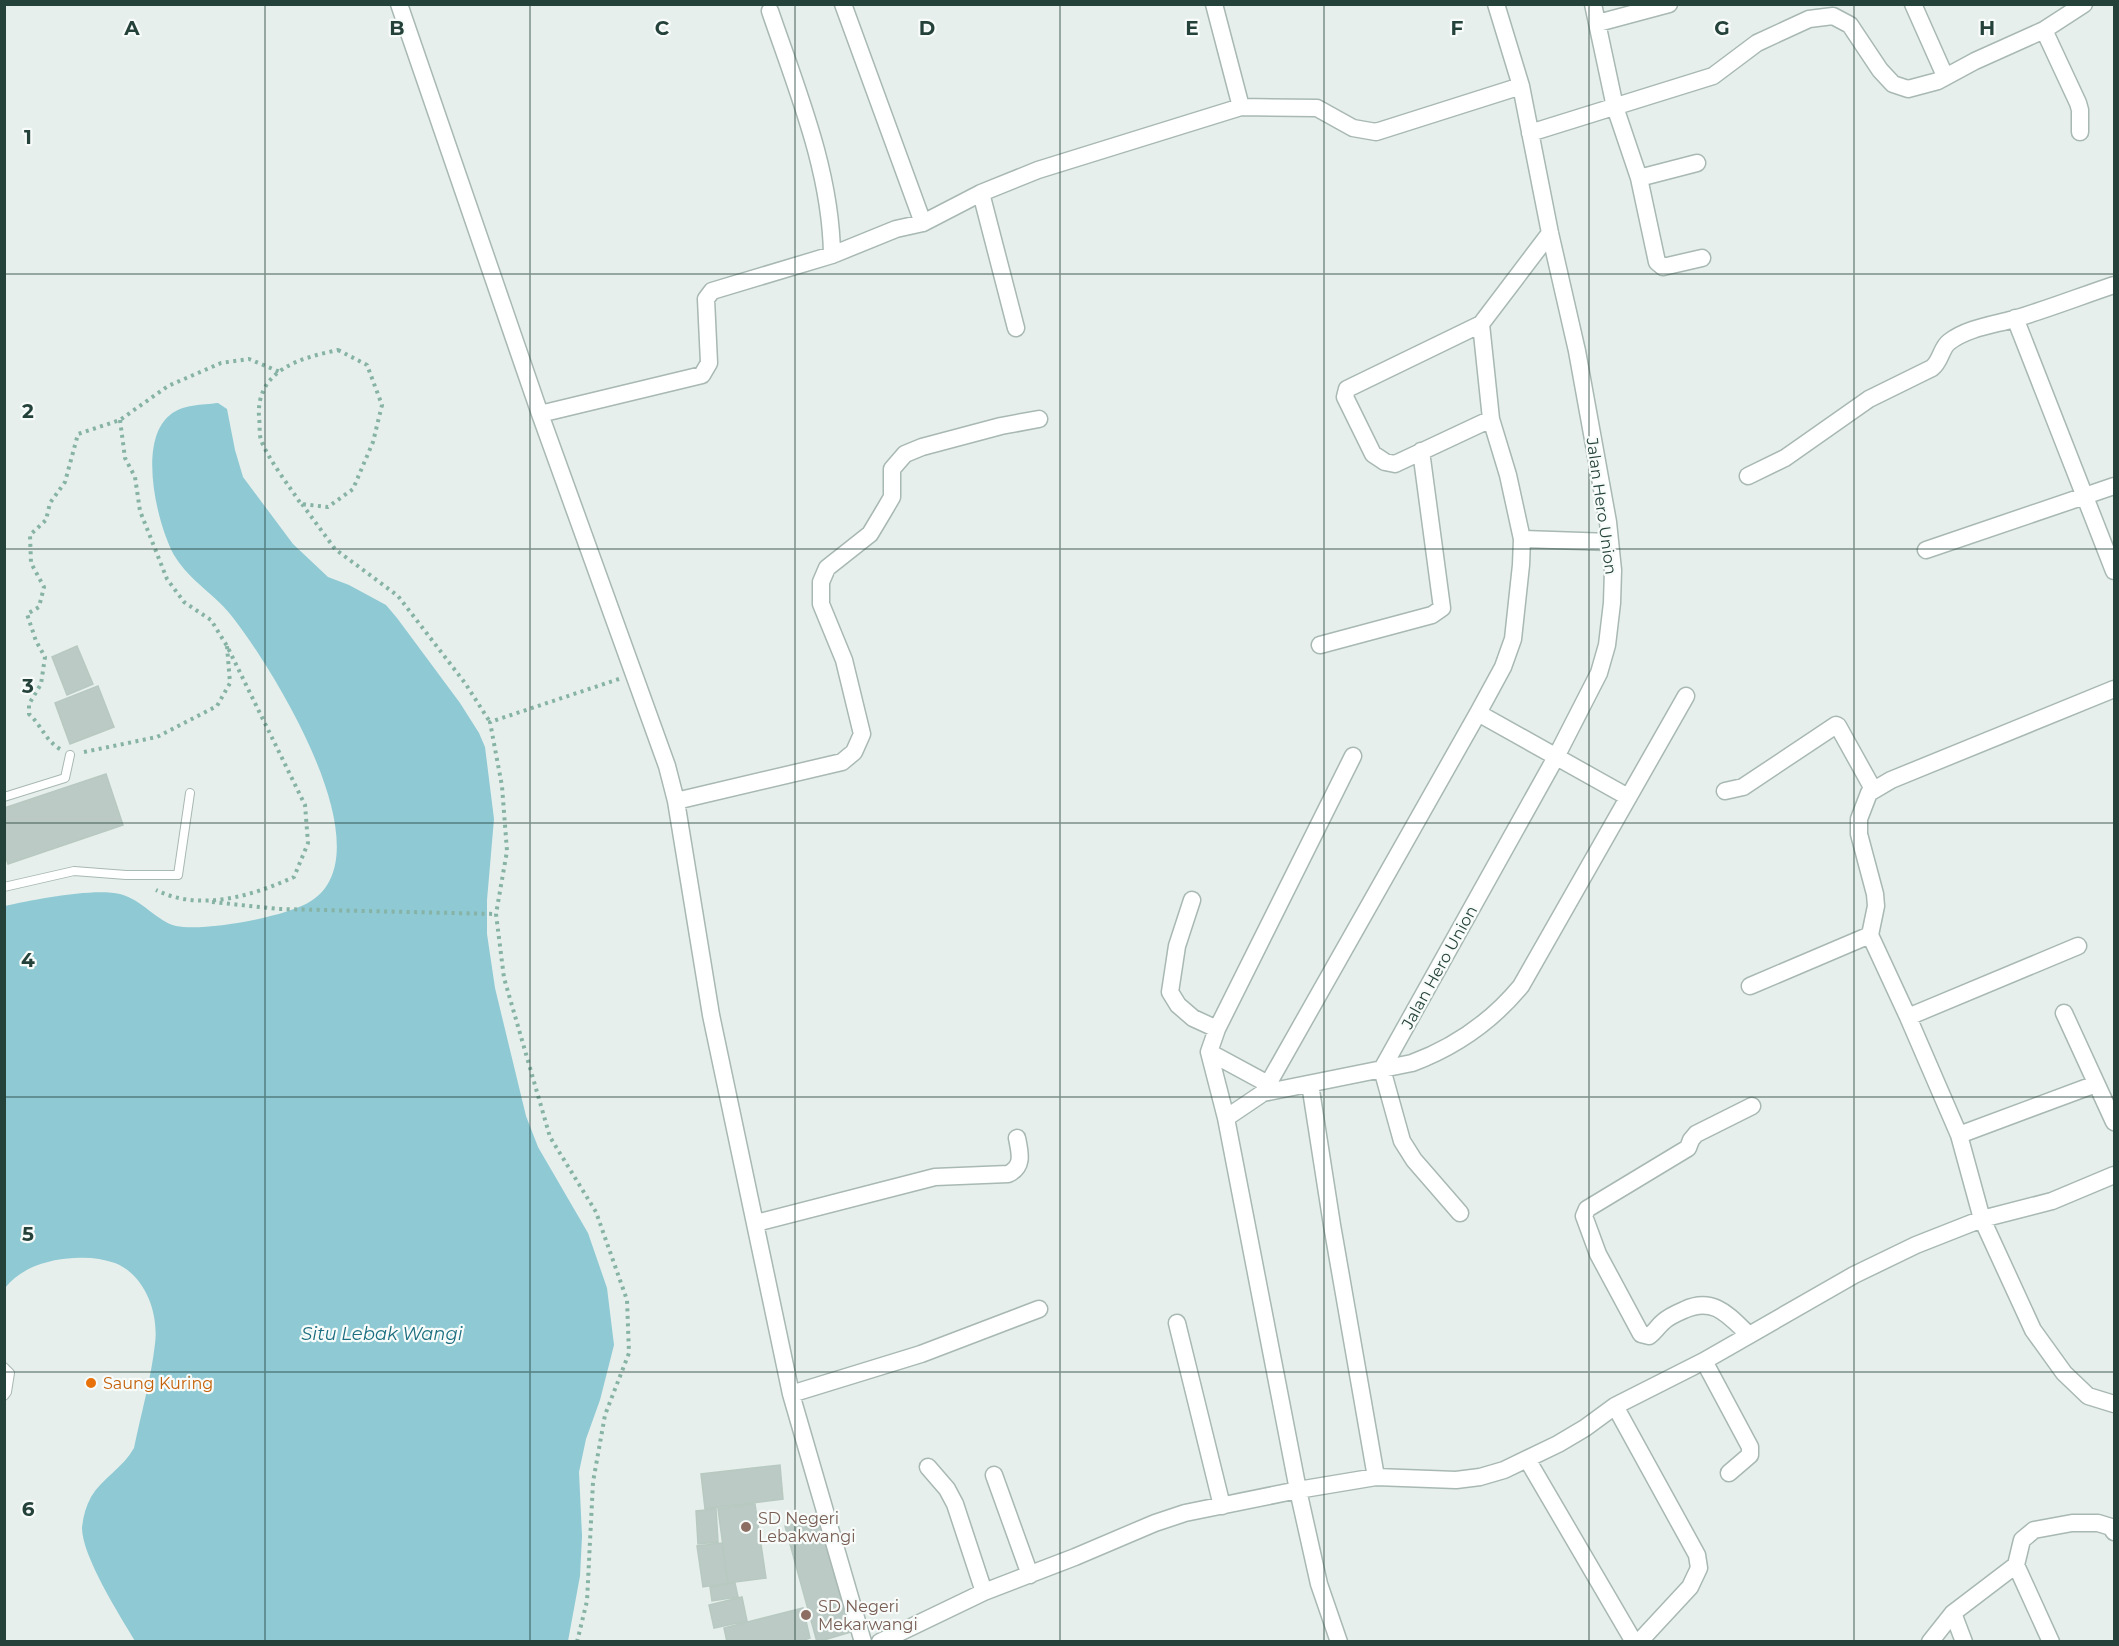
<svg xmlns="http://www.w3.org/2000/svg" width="2119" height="1646" viewBox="0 0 2119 1646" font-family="Montserrat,sans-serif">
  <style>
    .water { fill: #8ec9d4 }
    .building { fill: #bbcac4; stroke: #b8c9c2; stroke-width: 1.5 }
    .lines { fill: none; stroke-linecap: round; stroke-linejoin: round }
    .service-casing { stroke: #a8b8b2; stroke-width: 10 }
    .minor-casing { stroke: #a8b8b2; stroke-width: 19 }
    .path { stroke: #86b3a5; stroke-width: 4; stroke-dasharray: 3 4.5; stroke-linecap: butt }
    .service { stroke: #fff; stroke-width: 8 }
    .minor { stroke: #fff; stroke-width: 16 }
    .grid { fill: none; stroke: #24423a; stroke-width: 1.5; stroke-opacity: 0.55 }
    .food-dot { fill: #e8710a; stroke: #f7fbf9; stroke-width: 2 }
    .education-dot { fill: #8d6e63; stroke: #f7fbf9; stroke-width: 2 }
    .labels { text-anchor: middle; stroke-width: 4.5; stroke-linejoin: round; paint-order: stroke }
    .street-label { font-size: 16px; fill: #24423a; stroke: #f7fbf9 }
    .food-label { font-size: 16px; fill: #c56008; stroke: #f7fbf9; text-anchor: start }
    .education-label { font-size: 16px; fill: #785e54; stroke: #f7fbf9; text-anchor: start }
    .water-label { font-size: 18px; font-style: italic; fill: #1c6f80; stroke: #f7fbf9 }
    .grid-label { font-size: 20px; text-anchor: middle; font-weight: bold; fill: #24423a; stroke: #f7fbf9; stroke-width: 4.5; stroke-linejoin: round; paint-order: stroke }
  </style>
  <rect width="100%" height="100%" fill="#e6efeb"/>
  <path class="water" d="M218 403 227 409 235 450 243 477 293 544 328 577 349 585 386 605 397 618 460 703 479 733 485 747 494 819 487 900V934L495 988 526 1116 538 1147 588 1233 607 1288 614 1345 600 1400 586 1439 579 1472 582 1536 580 1576 568 1641H135C120 1616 82 1556 82 1528 83 1517 86 1506 91 1497 102 1478 123 1468 134 1448 141 1414 151 1379 155 1344 159 1313 145 1275 115 1263 101 1258 88 1257 74 1258 49 1259 20 1268 5 1288V906C33 900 92 888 120 894 141 899 158 922 176 926 203 932 287 917 311 901 388 852 272 668 234 619 216 594 191 583 174 555 157 524 137 441 170 415 183 404 202 405 218 403Z"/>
  <path class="building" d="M77 646 93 684 67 695 52 657Z
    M98 686 114 727 70 744 55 703Z
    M106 774 123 825 8 864 4 853V808Z
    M780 1465 783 1499 705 1509 701 1474Z
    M755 1504 766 1578 728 1583 718 1509Z
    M716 1509 718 1542 698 1544 696 1511Z
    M820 1517 851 1632 817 1642 785 1526Z
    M722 1543 728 1583 703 1587 697 1546Z
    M735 1583 738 1597 712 1601 710 1587Z
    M742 1597 747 1621 714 1628 709 1605Z
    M803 1608 810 1638 799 1642H727L724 1628Z"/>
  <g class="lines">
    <defs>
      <path id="service" d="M4 797 65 778 70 755
        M4 887 74 871 126 875H178L190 793
        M4 1367 10 1373 7 1392 4 1396"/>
      <path id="minor" d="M399 4 540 414 667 766 676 801 711 1015 791 1394 863 1642
        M843 4 923 223
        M1214 4 1241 107
        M1593 4 1615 107 1639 178 1657 262 1663 267 1702 258
        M1913 4 1945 76
        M770 11C797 90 831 171 832 255
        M1598 23 1669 4
        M2044 30 2078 103 2080 110V132
        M1530 133 1713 76 1757 43 1809 19 1833 16 1850 25 1880 70 1893 84 1908 89 1938 81 1975 61 2044 30 2084 4
        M1639 178 1697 163
        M981 193 1016 328
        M2015 318 2114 571
        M1481 324 1347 389 1345 397 1373 454 1385 462 1395 464 1491 419
        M540 414 702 375 709 363 706 299 712 291 832 255 896 229 923 223 981 193 1038 170 1241 107 1317 108 1353 128 1376 132 1521 86
        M1748 476 1785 458 1869 399 1932 368C1941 361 1941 348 1949 342 1967 328 1993 325 2014 319 2048 309 2081 296 2114 285
        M1522 539 1610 542
        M1926 550 2114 486
        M1320 645 1432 615 1442 608 1421 451
        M2114 689 1891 780 1869 793 1859 819V834L1875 894 1876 906 1870 935 1908 1017 1959 1135 1982 1219 2033 1330 2064 1373 2088 1396 2114 1404
        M1478 713 1628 797
        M1725 791 1743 787 1836 725 1838 726 1873 789
        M676 801 842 762 854 752 862 734 844 660 821 604V582L827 568 870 534 882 514 892 497V469L905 454 922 447 1001 426 1039 419
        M1192 900 1177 946 1170 992 1178 1005 1193 1018 1217 1029
        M1750 986 1870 935
        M2064 1013 2114 1122
        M1908 1017 2078 946
        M1209 1052 1268 1084
        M1382 1069 1556 757 1599 673 1607 645 1612 603 1613 570 1608 522 1577 351 1550 233 1521 86 1496 4
        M1382 1069 1402 1141 1414 1160 1460 1213
        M1310 1084 1332 1225 1376 1477
        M1263 1093 1478 713 1503 667 1513 639 1521 565 1522 539 1508 475 1491 419 1481 324 1550 233
        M1226 1118 1209 1052 1217 1029 1353 756
        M1959 1135 2096 1084
        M756 1223 935 1177 1008 1174C1024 1167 1020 1153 1017 1138
        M1177 1323 1222 1506
        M1749 1335C1729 1316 1714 1296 1684 1310 1677 1313 1668 1317 1663 1322 1658 1326 1655 1332 1649 1336L1641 1334 1598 1254 1584 1216 1587 1209 1688 1148 1691 1140 1696 1134 1752 1106
        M1704 1361 1750 1447V1455L1729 1473
        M791 1394 921 1354 1039 1309
        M1615 1406 1697 1555 1699 1568 1690 1587 1639 1642
        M1527 1459 1634 1642
        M928 1467 947 1489 955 1504 984 1592
        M994 1475 1030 1575
        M2016 1565 2051 1642
        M1953 1613 1964 1642
        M880 1642 984 1592 1075 1557 1155 1523 1185 1513 1298 1490 1226 1118 1263 1093 1412 1063C1455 1047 1492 1021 1521 986L1686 696
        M1339 1642 1319 1584 1298 1490 1376 1477 1456 1480 1480 1477 1504 1470 1558 1444 1585 1428 1615 1406 1704 1361 1854 1275 1916 1245 1982 1219 2052 1201 2114 1175
        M1930 1642 1953 1613 2016 1565 2022 1540 2034 1530 2072 1523H2098L2111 1527 2114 1532"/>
    </defs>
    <use href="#service" class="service-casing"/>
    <use href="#minor" class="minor-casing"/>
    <path class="path" d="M338 350 367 365 382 405 373 442 353 489 328 507 301 504C290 487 268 459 261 440 259 434 260 424 259 417 256 370 300 358 338 350Z
      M120 420 125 458 135 477 140 511 167 579 184 602 211 620 227 646 305 805 308 843 294 877C252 896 200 912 156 890
      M302 504 335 549 398 596 465 683 490 722
      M60 749C45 740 42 726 29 714V704L41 684 45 657 36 641 27 614 39 607 44 587 31 563 30 535 46 520 50 503 65 482 78 434 120 420 168 386 221 363 249 359 280 372
      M84 752 157 737 217 706 230 683 227 646
      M212 902 279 909 496 914
      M577 1642 587 1601 593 1482 605 1415 629 1353 627 1300 596 1212 550 1137 504 978 496 914 507 851 502 786 490 722 619 679"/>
    <use href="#service" class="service"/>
    <use href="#minor" class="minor"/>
  </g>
  <path class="grid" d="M265 4V1642M530 4V1642M795 4V1642M1060 4V1642M1324 4V1642M1589 4V1642M1854 4V1642M4 274H2114M4 549H2114M4 823H2114M4 1097H2114M4 1372H2114"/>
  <circle class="food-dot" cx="91" cy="1383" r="6"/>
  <g class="education-dot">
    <circle cx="746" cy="1527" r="6"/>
    <circle cx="806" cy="1615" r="6"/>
  </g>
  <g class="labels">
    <g class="street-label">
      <text transform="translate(1602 506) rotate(82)" y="6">Jalan Hero Union</text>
      <text transform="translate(1439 967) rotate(-61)" y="6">Jalan Hero Union</text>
    </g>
    <g class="food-label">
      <text x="103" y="1389">Saung Kuring</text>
    </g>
    <g class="education-label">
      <text x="758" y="1524">SD Negeri<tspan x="758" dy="18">Lebakwangi</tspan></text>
      <text x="818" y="1612">SD Negeri<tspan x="818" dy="18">Mekarwangi</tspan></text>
    </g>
    <g class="water-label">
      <text x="382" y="1340">Situ Lebak Wangi</text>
    </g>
  </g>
  <g class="grid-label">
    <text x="132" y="35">A</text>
    <text x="397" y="35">B</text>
    <text x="662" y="35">C</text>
    <text x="927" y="35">D</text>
    <text x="1192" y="35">E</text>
    <text x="1457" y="35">F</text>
    <text x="1722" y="35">G</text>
    <text x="1987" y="35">H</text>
    <text x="28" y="144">1</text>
    <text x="28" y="418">2</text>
    <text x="28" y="693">3</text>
    <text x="28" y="967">4</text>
    <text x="28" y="1241">5</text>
    <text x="28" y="1516">6</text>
  </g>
  <rect width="2119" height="1646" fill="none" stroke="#24423a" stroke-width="12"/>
</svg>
